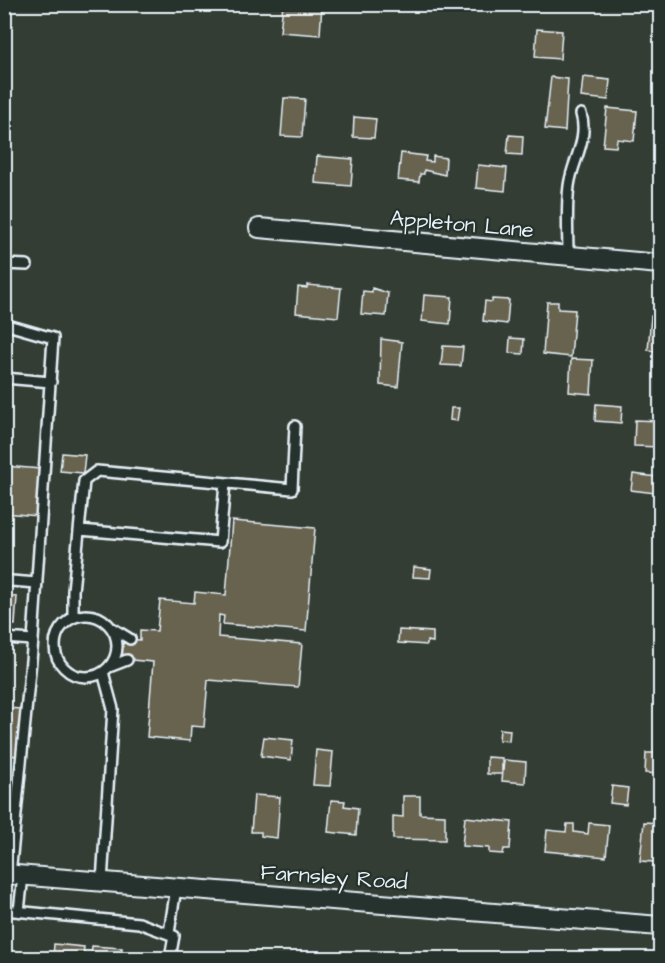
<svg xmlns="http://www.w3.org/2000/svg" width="665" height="963" viewBox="0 0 665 963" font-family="'Architects Daughter',sans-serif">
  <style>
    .building { fill: #676350; stroke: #e8f1f8; stroke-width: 1.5 }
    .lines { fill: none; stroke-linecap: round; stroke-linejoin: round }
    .service-casing { stroke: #e8f1f8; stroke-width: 14 }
    .minor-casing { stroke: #e8f1f8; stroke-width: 22 }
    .service { stroke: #26332d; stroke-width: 9 }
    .minor { stroke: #26332d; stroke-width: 18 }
    .labels { text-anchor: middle; stroke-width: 4.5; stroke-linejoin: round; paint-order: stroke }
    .street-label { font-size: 22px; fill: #e8f1f8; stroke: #26332d }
  </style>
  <rect width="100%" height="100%" fill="#333d34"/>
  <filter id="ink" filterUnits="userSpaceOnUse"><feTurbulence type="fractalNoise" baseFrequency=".0167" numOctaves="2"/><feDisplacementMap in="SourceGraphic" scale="12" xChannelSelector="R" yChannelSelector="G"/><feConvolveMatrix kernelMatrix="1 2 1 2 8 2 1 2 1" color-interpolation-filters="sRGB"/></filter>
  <g filter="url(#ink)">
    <path class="building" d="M283 4H322L320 35 280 32Z
      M537 29 562 31 560 59 535 57Z
      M551 77 568 79 565 131 545 129Z
      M583 77 610 80 608 100 581 97Z
      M284 98 305 99 302 137 281 136Z
      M657 104H660V137H654Z
      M607 108 637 111 634 141 617 139 616 147 603 146Z
      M354 117 376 119 374 138 353 137Z
      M509 135 523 136 522 155 507 154Z
      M401 153 426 156 425 161 433 162V156L446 158 445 175 424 170V174H420L419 182 398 180Z
      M317 156 353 159 351 186 315 183Z
      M478 165 507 168 505 191 476 188Z
      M307 285 341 288 338 317 296 313 298 287 307 288Z
      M372 288 388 293 386 316 361 314 363 291 372 292Z
      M424 295 452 297 450 324 422 321Z
      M492 299 509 300 507 324 483 321 485 301 492 302Z
      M547 302H558V309L575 310 571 357 543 354Z
      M651 316 660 317V352L648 350Z
      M510 338 524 339 523 354 509 353Z
      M381 339 402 342 398 387 380 385Z
      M443 346 463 347 461 366 441 365Z
      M571 359 593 360 591 394 569 392Z
      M596 404 622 406 621 423 595 421Z
      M451 408H459L457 421 450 420Z
      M635 420 660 421V447L634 446Z
      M62 453 85 455 83 473 60 471Z
      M4 466 41 469 38 516 4 513Z
      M633 474 657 477 655 493 631 490Z
      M232 521 315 528 306 631 223 624 224 616 219 615 218 637 302 644 298 687 208 680 204 727 191 726 190 741 147 737 153 662 121 659 123 639 140 640V630L157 631 160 600 194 603 195 592 226 595Z
      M414 567 431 569 430 578 413 577Z
      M4 596 17 597 15 625 4 624Z
      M399 630 433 632V642L427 641V645L398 643Z
      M4 708 22 709 19 756 4 755Z
      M500 729 510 730 509 741 499 740Z
      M264 737 293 740 291 760 261 756Z
      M316 750 333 752 330 786 313 785Z
      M646 753H660V774L645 773Z
      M487 757 502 758V774H487Z
      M504 760 526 762 525 783 502 781Z
      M612 786 628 788 626 805 610 803Z
      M254 795 280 797 277 838 261 836V832H251Z
      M403 796H420V814L445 815V840L393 839V816L403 817Z
      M331 800 345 801 344 806 358 808 356 835 328 832Z
      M465 817 512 822 510 849H504L503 854 489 853V848L462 846Z
      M644 822 660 823V868L653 867 654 862 640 861Z
      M589 823 609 825 606 857 545 851 547 830 566 832 567 824H574V832L588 834Z
      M54 944 84 947 83 958H53Z
      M92 946 122 948 121 958H91Z
      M196 952 236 957 235 958H195Z"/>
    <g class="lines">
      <defs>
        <path id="service" d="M568 256C568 233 566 209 569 186 572 161 589 140 581 114
          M4 264 27 265
          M4 324 53 338 33 640 10 875
          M4 378 51 382
          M80 530 220 542 225 483
          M4 583 11 581 37 583
          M55 646a31 31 0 1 1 62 0a31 31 0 1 1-62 0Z
          M73 618V591L84 481 97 471 292 489 295 426
          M112 628 130 639
          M4 638 33 640
          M109 667 127 660
          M102 882 113 709 103 672
          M4 910 139 923 174 936 170 958
          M19 911 23 876
          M169 933 176 888"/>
        <path id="minor" d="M259 228 660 264
          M4 874 660 926"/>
      </defs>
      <use href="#service" class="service-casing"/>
      <use href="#minor" class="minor-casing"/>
      <use href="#service" class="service"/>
      <use href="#minor" class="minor"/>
    </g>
  </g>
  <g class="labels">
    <g class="street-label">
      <text transform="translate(462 223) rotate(5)" y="8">Appleton Lane</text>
      <text transform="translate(334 876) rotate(4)" y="8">Farnsley Road</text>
    </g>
  </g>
  <rect width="665" height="963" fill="none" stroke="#26332d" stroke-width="24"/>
  <rect x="12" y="12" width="641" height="939" fill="none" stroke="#e8f1f8" stroke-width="2" filter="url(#ink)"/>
</svg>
